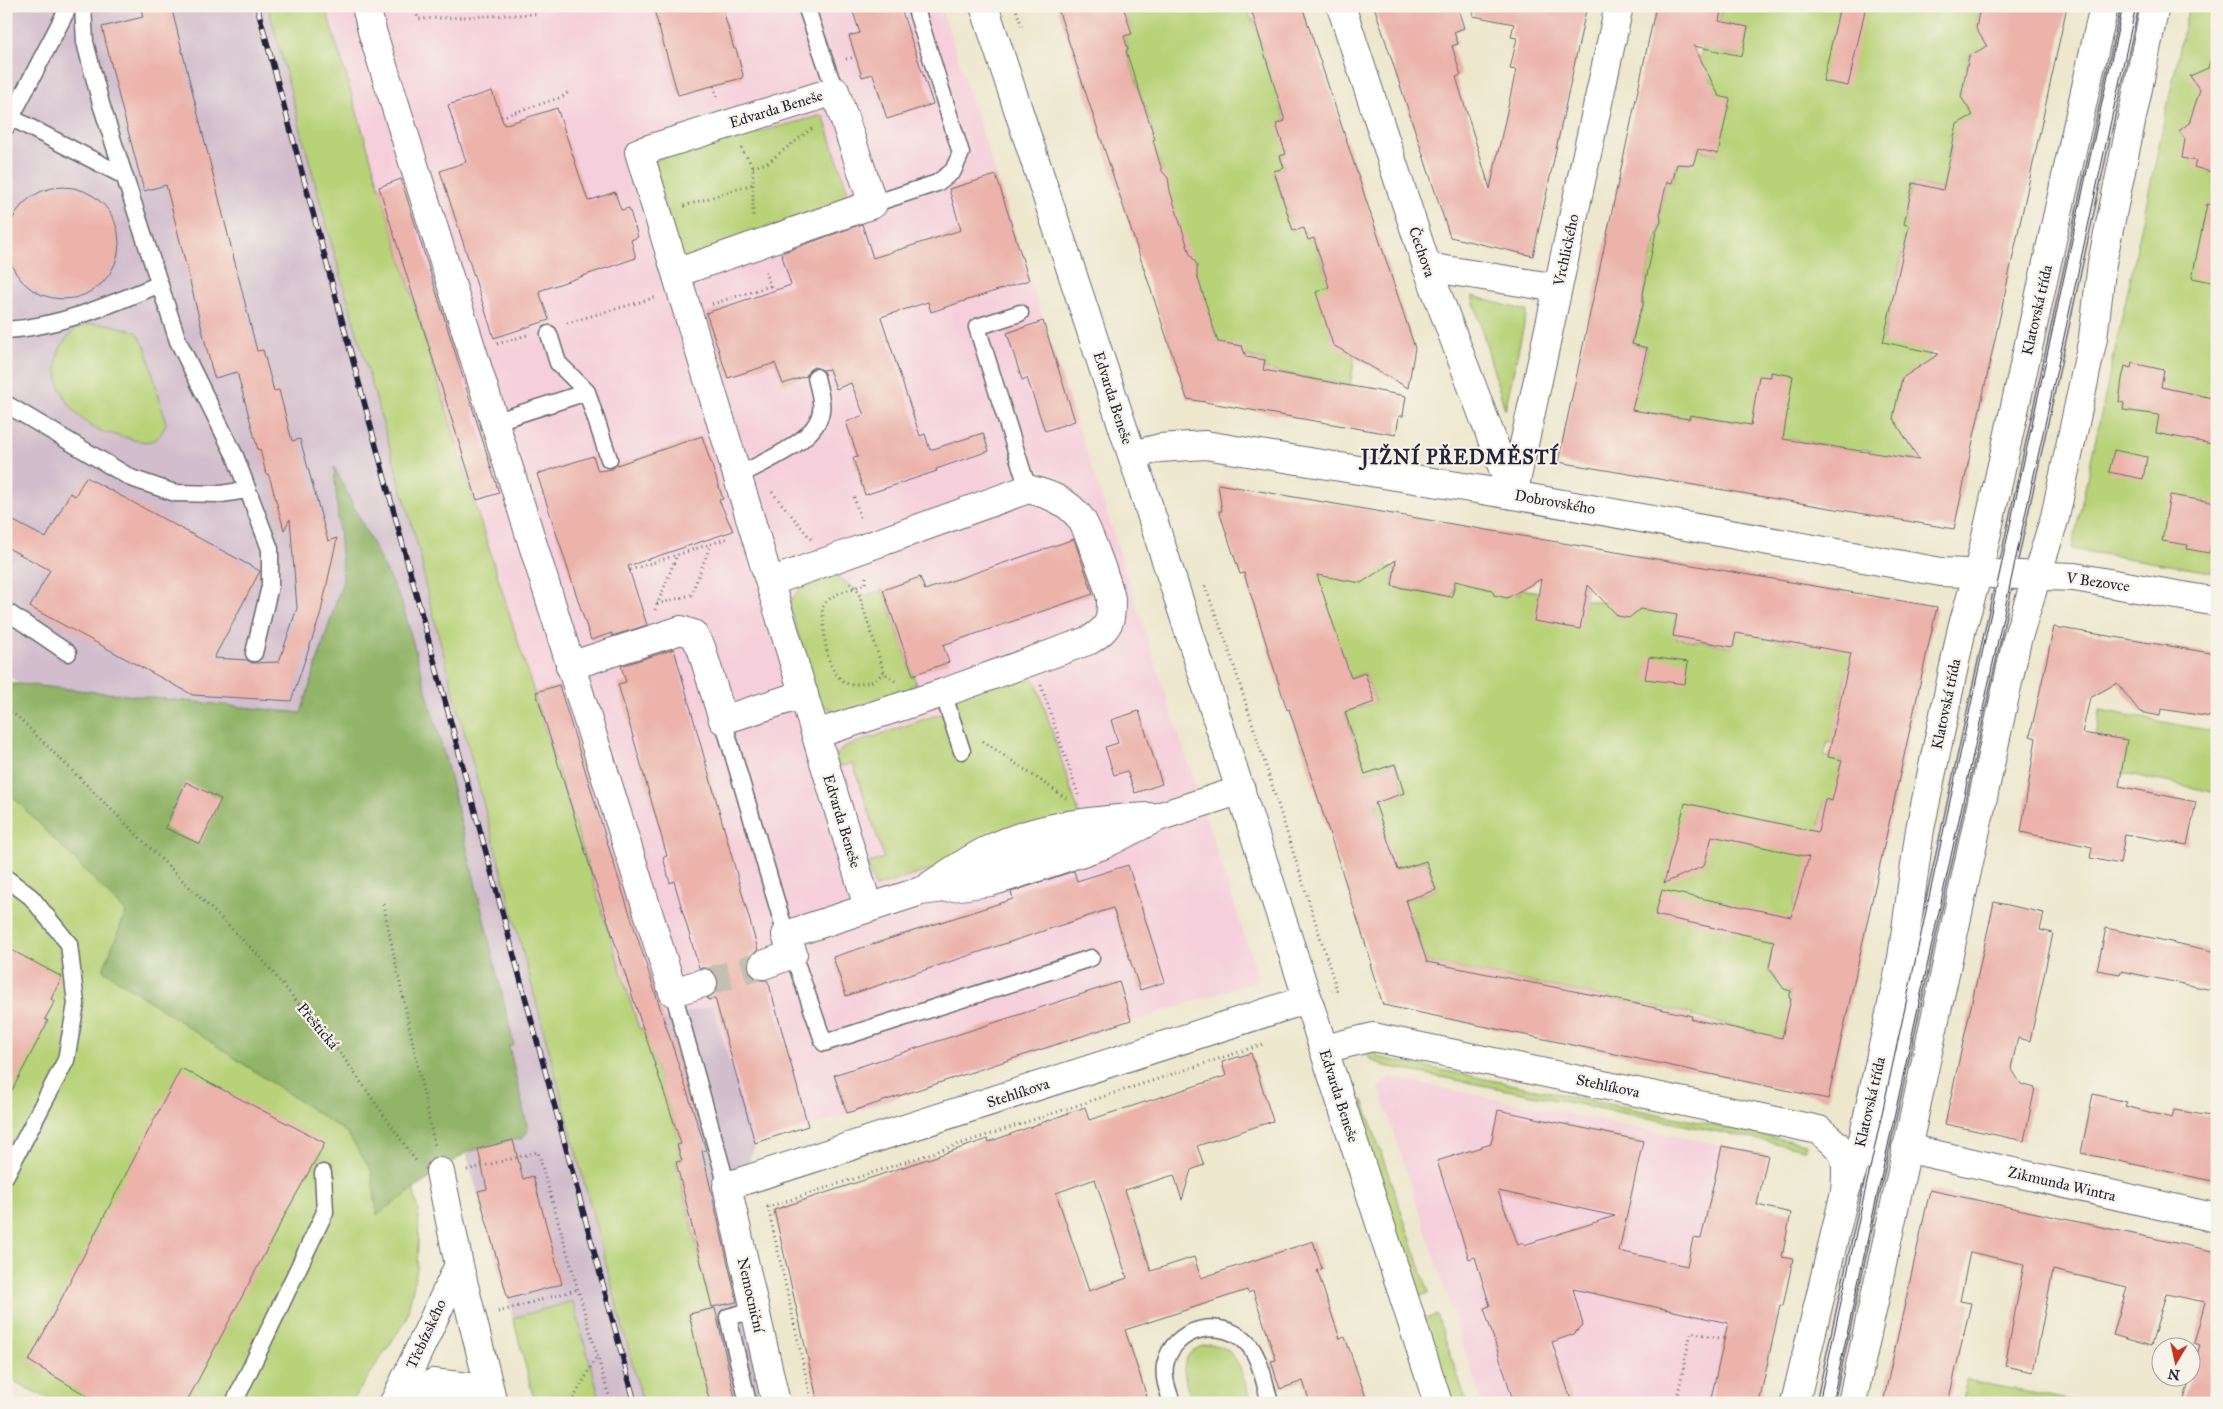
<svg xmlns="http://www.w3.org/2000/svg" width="2223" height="1409" viewBox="0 0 2223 1409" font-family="'IM FELL Great Primer',serif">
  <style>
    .built { fill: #f5cfdb }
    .industrial { fill: #d1bdcc }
    .green { fill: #b7d277; stroke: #6c7a59 }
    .forest { fill: #91b468; stroke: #5a6b52 }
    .building { fill: #ebb3aa; fill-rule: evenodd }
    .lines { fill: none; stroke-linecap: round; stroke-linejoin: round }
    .minor-tunnel { stroke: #c4c0b0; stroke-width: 28; stroke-dasharray: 28 14; stroke-linecap: butt }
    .service-casing { stroke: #69676e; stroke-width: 19 }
    .minor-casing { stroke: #69676e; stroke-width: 30 }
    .tertiary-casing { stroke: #69676e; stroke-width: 30 }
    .primary-casing { stroke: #69676e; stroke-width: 30 }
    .path { stroke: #69676e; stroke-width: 3; stroke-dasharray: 1 4; stroke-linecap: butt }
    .service { stroke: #fff; stroke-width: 16 }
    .minor { stroke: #fff; stroke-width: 28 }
    .tertiary { stroke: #fff; stroke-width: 28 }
    .primary { stroke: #fff; stroke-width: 28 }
    .tram { stroke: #22223b; stroke-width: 1 }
    .rail-casing { stroke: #22223b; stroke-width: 5.5 }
    .rail { stroke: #f7f3e8; stroke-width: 4; stroke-dasharray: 11; stroke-linecap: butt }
    .labels { text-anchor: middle; stroke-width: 4.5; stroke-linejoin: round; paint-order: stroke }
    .street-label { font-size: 15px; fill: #22223b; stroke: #f7f3e8 }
    .district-label { font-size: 20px; font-weight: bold; letter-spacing: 1px; fill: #22223b; stroke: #f7f3e8 }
  </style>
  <rect width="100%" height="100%" fill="#f7f3e8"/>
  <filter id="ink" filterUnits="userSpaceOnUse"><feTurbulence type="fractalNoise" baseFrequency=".02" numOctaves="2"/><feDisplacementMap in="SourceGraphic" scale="10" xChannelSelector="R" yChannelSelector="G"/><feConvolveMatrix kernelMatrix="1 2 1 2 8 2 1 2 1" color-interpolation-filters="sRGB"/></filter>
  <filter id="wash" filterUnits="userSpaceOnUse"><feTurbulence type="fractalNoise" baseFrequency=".0096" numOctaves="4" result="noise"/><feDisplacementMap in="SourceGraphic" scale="20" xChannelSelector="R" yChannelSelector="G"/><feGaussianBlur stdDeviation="1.12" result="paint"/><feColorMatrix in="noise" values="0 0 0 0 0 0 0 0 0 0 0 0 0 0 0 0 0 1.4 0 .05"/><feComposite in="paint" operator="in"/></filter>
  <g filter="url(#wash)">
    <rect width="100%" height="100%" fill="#ede7cd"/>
    <path class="built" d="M324 6H941L1259 980 754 1145 713 1005 639 1028 532 691Z
      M1389 1077 1768 1155 1757 1205 1791 1213 1782 1256 1793 1259 1783 1306H1780L1761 1391 1764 1392 1761 1403H1482L1379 1088Z"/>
    <path class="industrial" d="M6 6H324L376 187 532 691 639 1028 713 1005 754 1145 734 1217 776 1403H601L573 1301 513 1318 462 1138 186 782 6 675Z"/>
    <path class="green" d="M268 6H325L474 501 639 1028 644 1030 681 1144 677 1145 682 1161 676 1163 712 1307 689 1314 710 1403H643L425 584 421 557 325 220Z
      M1123 6H1237L1239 11 1248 9 1252 21 1254 19 1282 107 1281 108 1285 121 1286 154 1280 156 1284 168 1274 172 1293 231 1304 228 1308 240 1314 238 1323 268 1357 345 1350 386 1263 369 1265 360 1220 350 1152 139 1155 137 1126 51 1128 49 1124 36 1132 33Z
      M1723 6H1986L1994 15 1979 11 1976 29 2007 37 2001 62 1970 54 1966 72 1981 76 1965 78 1961 97 1992 105 1958 124 1954 139 1965 143 1963 150 1951 148 1945 190 1913 183 1904 224 1938 232 1928 260 1902 254 1895 287 1933 296 1928 317 1890 309 1883 341 1909 347 1933 343 1929 359 1936 361 1932 383 1902 378 1899 392 1925 455 1919 463 1916 459 1910 458 1904 462 1878 456 1873 451 1862 449 1861 452 1791 439 1789 449 1733 422 1690 415 1687 430 1678 417 1651 413 1648 425 1607 393 1635 399 1647 348 1632 344 1643 308V294L1649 264 1661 222 1660 214 1667 181 1673 183 1677 164H1692L1691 148 1717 154 1704 93 1710 88 1712 80 1698 68 1703 43 1715 50 1741 56 1748 28 1719 21Z
      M2189 6H2217V573L2072 549Z
      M823 115 850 199 681 264 653 160Z
      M1472 296 1527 311 1505 410Z
      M108 324 137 332 146 348 166 423C158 445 148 444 128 438 118 435 107 434 98 430 67 415 41 367 67 338 71 333 78 327 85 325 92 323 101 324 108 324Z
      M1292 544 1338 578 1363 582 1367 561 1376 565 1397 569 1394 574 1392 586 1452 597 1455 585 1452 584 1453 578 1509 593 1520 594 1521 589 1539 592 1580 628 1585 600 1617 605 1616 615 1630 617 1632 608 1677 613 1674 633 1677 638 1733 647 1738 617 1775 640 1814 646 1857 648 1845 678 1839 707 1845 746 1828 742 1824 756 1842 760 1839 771 1847 773 1833 801 1825 800 1819 825 1832 828 1799 895H1796L1793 907 1803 909 1772 952 1768 972 1775 974V978L1787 981 1785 989 1791 991 1789 998 1791 999 1792 1043 1755 1037 1756 1032 1692 1016V1014L1427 962 1411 915 1405 917 1400 902 1436 890 1426 860 1397 869 1375 803 1404 793 1395 764 1358 776 1360 757 1345 712 1375 702 1365 673 1329 685Z
      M828 572 866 595 883 590 916 683 904 697 838 713 819 703 789 604C797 588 812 581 828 572Z
      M1023 674 1036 682 1080 817 958 862 875 887 866 864 884 858 853 763 835 768V757L844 747 954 709 958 696Z
      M2100 710 2217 732V793L2092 766Z
      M6 776 411 1174 419 1218 417 1269 406 1320 351 1403H56L6 1377Z
      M1379 1047 1377 1057 1806 1144 1805 1149 1385 1066 1370 1059 1365 1049Z
      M1363 1100 1429 1293 1414 1298 1350 1104Z
      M573 1301 601 1403H535L513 1318Z
      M1437 1315 1467 1403H1448L1421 1320Z
      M1209 1344C1240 1346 1243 1378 1251 1403H1192C1184 1377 1174 1352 1209 1344Z
      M1966 1380 2083 1403H1963Z"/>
    <path class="forest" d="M334 467 402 603 448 769 514 1045 509 1046 528 1130 523 1138 467 1152 377 1215 371 1170 347 1133 103 970 126 912 6 790V713L10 683 301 713 343 580Z"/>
    <g id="blocks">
      <path class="building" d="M140 6H171L257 351 263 350 274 391 279 390 292 441 300 439 328 541 337 538 320 616 291 701 193 695 30 607 50 570 6 547V517L46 538 70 493 75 496 86 477 260 571 214 658 247 660 252 663 279 662 297 608 290 519 284 530 271 482 268 474H266L260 449 258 450 237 372 215 378 213 374 166 185 144 191 119 97 102 27 143 17Z
        M653 6H722L734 49H736L743 75 742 78 678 95Z
        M851 6H900L933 104 887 119 873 74 862 77 849 36 860 33Z
        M1057 6H1123L1132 34 1124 36 1128 50 1126 51 1155 139 1153 140 1162 171 1168 178 1170 191 1190 254 1197 265V275L1218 342 1242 346 1246 357 1265 360 1263 370 1406 396 1403 416H1399L1396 435 1187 399Z
        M1250 6H1302L1415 348 1408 388 1333 345 1316 292 1329 287 1314 238 1308 240 1304 228 1293 231 1274 171 1284 168 1280 156 1286 154 1276 124 1285 121Z
        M1374 6H1457L1464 28 1454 32 1458 44 1452 46 1461 75 1456 77 1490 189 1516 70 1510 69 1517 38 1511 37 1514 24 1473 16 1474 6H1587L1533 256 1450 237Z
        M1656 6H1722L1719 21 1748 27 1742 56 1694 46 1719 96 1730 99 1718 154 1698 149 1693 165 1677 164 1672 183 1667 182 1660 211 1661 222 1656 232 1643 294V306L1639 314 1632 344 1647 348 1632 410 1689 419 1690 415 1751 425 1759 376 1771 377V372L1793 376 1783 439 1919 460 1893 418 1902 378 1939 354 1883 342 1909 226 1904 224 1913 183 1943 190 1957 124 1973 115 1961 97 1969 56 1987 46 1976 29 1980 6H2067L1954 529 1558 462Z
        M1840 6H1866L1848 86 1823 81Z
        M2213 53 2217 54V167L2214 173 2194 167 2196 161 2182 158 2185 139 2179 131 2189 123 2200 90 2190 76 2208 68Z
        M492 91 504 125 557 108 588 201 615 192 621 210 629 208 638 237 631 240 636 258 539 291 549 320 494 338 440 171 466 162 448 105Z
        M996 175 1029 280 931 312 928 302 881 317 920 436 925 434 930 450 983 433 989 451 936 469 937 471 865 495 853 458 858 457 846 422 864 415 851 383 836 389 829 369 823 370 814 367 809 370 806 376 783 384 775 363 728 378 706 313 791 285 781 253 862 224 873 258 961 230 949 189Z
        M401 179 499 493 477 500 379 187Z
        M7 243a56 56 0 1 1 112 0a56 56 0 1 1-112 0Z
        M2207 204 2217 205V283L2192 278Z
        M1043 321 1075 421 1045 431 1027 378 1022 380 1007 333Z
        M2132 363 2164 370 2161 387 2217 399V445L2156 433 2159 415 2123 410 2124 403 2119 402 2122 379 2125 366 2131 368Z
        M702 436 723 499 719 500 733 531 628 566 647 625 612 636V633L591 640 537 474 593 456 598 471 612 469 617 465Z
        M2114 450 2147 457 2143 479 2109 472Z
        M1218 484 1937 607 1828 1099 1383 1005 1370 964H1372L1289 709 1287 710 1244 573 1240 574 1219 511H1222ZM1396 560 1392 586 1452 597 1455 581 1492 590 1494 595 1507 598 1541 579 1534 621 1580 629 1588 585 1618 616 1629 618 1640 609 1677 615 1673 636 1733 647 1736 633 1851 653 1828 757 1842 760 1832 801 1825 799 1818 832 1685 803 1664 883 1704 866 1712 836 1809 857 1791 917 1662 890 1655 915 1774 941 1769 968 1784 989 1791 991 1789 998 1791 999 1782 1038 1691 1019 1692 1016 1614 999 1427 962 1406 900 1436 890 1426 861 1398 870 1375 803 1404 793 1395 764 1365 774 1345 712 1375 702 1365 673 1351 678 1317 575 1361 583Z
        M2170 495 2217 503V550L2210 549 2209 553 2187 549 2188 545 2162 541Z
        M1074 539 1093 594 943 645 949 662 913 675 883 590 920 577 925 590Z
        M2054 627 2217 654V711L2212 710 2211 717 2161 709 2160 716 2140 712 2117 683 2090 698 2082 733 2127 740 2119 786 2196 802 2187 845 2125 834 2120 864 2090 858 2092 847 2021 832 2036 738 2030 736Z
        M674 649 758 950 751 955 748 962V970L753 977 760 980H767L769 984 808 1126 755 1143 715 998 708 1000 707 998 715 993 718 987V979L713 971 706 968H699L674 881 670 883 663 857 667 856 618 684 626 682 621 666Z
        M1649 657 1688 662 1685 684 1645 679Z
        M559 685 617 874 706 1150 702 1151 737 1302 712 1307 676 1162 682 1161 677 1145 681 1144 589 864 536 692Z
        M1139 711 1162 784 1135 793 1127 771 1114 775 1105 747 1118 743 1111 720Z
        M186 782 221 799 200 844 165 828Z
        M1128 865 1165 982 1140 990 1113 908 846 996 833 957 1013 899 1011 892 1074 871 1077 881Z
        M1994 902 2044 913 2040 930 2053 933 2030 1041 2018 1038 2011 1068 2021 1084 2035 1088 2024 1141 1945 1124Z
        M2106 928 2217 952V991L2121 971 2120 974 2097 970Z
        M6 947 62 977 51 999 55 1001 45 1019 48 1021 6 1102Z
        M1119 982 1131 1020 847 1113 834 1075Z
        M1251 1053 1273 1121 1197 1146 1204 1165 1191 1170 1182 1200 1174 1175 1125 1190 1151 1271 1194 1257 1201 1278 1313 1241 1322 1269 1317 1270 1340 1339 1345 1337 1368 1403H1310L1303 1381 1280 1389 1271 1361 1276 1360 1253 1291 1248 1293 1247 1290 1125 1330 1149 1403H818L774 1210 988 1139 989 1142 1085 1107 1089 1120 1226 1076 1222 1062ZM1095 1179 1127 1278 1089 1291 1056 1193Z
        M181 1068 325 1143 287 1211 186 1403H99L29 1361Z
        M2093 1094 2127 1102 2125 1106 2172 1118 2174 1110 2217 1117V1182L2081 1153Z
        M1498 1110 1643 1141 1619 1251 1687 1266 1693 1238 1701 1239 1722 1146 1768 1155 1757 1205 1791 1213 1782 1257 1793 1259 1783 1306 1780 1305 1759 1403H1710L1728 1323 1573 1289 1583 1325 1574 1334 1552 1342 1572 1403H1514L1484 1308 1490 1306 1475 1257 1469 1259 1437 1161 1491 1144ZM1498 1191 1615 1216 1524 1245 1523 1243 1518 1245Z
        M513 1140 523 1179 533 1176 562 1284 508 1299 478 1191 487 1189 478 1149Z
        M1930 1190 2217 1252V1403H2183L2200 1345 2194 1343 2205 1302 2166 1294 2151 1346 2113 1335 2127 1287 2053 1270 2033 1372 2005 1366 2024 1264 1970 1252 1960 1301 1971 1303 1948 1403H1883Z
        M715 1308 722 1339 736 1403H710L702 1372 689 1314Z"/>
    </g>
  </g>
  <g filter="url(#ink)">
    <use href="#blocks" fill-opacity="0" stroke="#69676e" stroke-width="1"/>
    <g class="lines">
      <path class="minor-tunnel" d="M703 983 763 965"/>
      <defs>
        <path id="service" d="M83 6 85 42 101 104 178 341 235 456 270 549V586L254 653
          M806 6 835 91
          M6 115 124 176
          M6 127 69 6
          M873 204 937 183 953 171 961 153 915 6
          M1020 313 977 327 1028 489
          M6 330C59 327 112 304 160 284
          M549 334 558 363 587 392 609 459
          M6 404 131 478 175 493 221 494 247 490
          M494 422 587 392
          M738 476C762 462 817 442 821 411 823 400 818 388 816 377
          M6 611 68 653
          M943 693 962 751
          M723 720 786 935
          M964 875 1105 831
          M6 878 31 897 69 944 76 1004 66 1060 6 1175
          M793 954 824 1043 1091 958
          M673 992 727 1186
          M234 1403 325 1212 323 1173
          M748 1403 728 1317 754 1310
          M1172 1403C1168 1390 1163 1379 1165 1365 1173 1326 1224 1316 1249 1345 1261 1360 1265 1385 1270 1403
          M1825 1403 2130 6"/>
        <path id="minor" d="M366 6 372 31 673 992 703 983
          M1341 6 1427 267 1513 495
          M1427 267 1558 288
          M676 273 873 204 835 91 639 152 676 273 681 290 868 907
          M1513 495 1619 6
          M770 582 1028 489C1048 494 1068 501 1081 519 1087 527 1109 587 1111 599 1111 605 1111 612 1110 618 1107 629 1099 634 1090 640L943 693 816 734
          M570 666 681 630 693 634 701 647 723 720 804 694
          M931 885C948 874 965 862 984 852 1034 826 1093 820 1149 817
          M763 965 793 954 786 935 921 891 990 882 1017 874 1103 845 1158 817 1241 790
          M1324 1049 1373 1037 1819 1130C1847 1152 1848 1155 1845 1191
          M1906 1148 2217 1218
          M440 1172 459 1265 493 1403
          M394 1402 433 1383 469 1387 492 1403
          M394 1403 459 1265
          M776 1403 727 1186 1308 999"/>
        <path id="tertiary" d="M984 6 1132 455 1438 1403
          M1132 455 1160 448 1205 445 1513 495 1941 572 2074 577 2217 602"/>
        <path id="primary" d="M1795 1403 1845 1192 1863 1139 1902 958 1920 829 1962 628 1978 573 2104 6
          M1852 1403 2017 640 2055 517 2093 338 2102 263 2155 6"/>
      </defs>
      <use href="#service" class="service-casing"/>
      <use href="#minor" class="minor-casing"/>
      <use href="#tertiary" class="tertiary-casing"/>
      <use href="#primary" class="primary-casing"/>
      <path class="path" d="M414 6 418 19 536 14
        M1015 6 1022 27
        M846 59 855 57
        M714 86 718 100
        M501 117 562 97 570 91
        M741 148 753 167V218
        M753 167 767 163 814 127
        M684 206 753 184
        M712 304 770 286 765 271
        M567 323 657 297
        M497 344 527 335
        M772 492 811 539
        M854 497 861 520
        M630 570 729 538
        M866 577 865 584C851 590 828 593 822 609 826 636 822 672 850 685L871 682 884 673
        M850 583 858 591 884 673 895 681
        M1205 586 1228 647 1337 990 1332 991
        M657 604 691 595 711 544
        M655 610 677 555
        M1041 685 1079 797
        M6 710 18 717 259 956 344 1058 416 1161
        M983 741 1066 798
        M383 904 435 1147
        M467 1170 538 1152 611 1403
        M498 1312 579 1289
        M571 1403 597 1356
        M812 1403 768 1207 1264 1044
        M1676 1403 1691 1332 1724 1339"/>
      <use href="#service" class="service"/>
      <use href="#minor" class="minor"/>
      <use href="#tertiary" class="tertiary"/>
      <use href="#primary" class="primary"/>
      <path class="tram" d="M1819 1403 2123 6
        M1832 1403 2136 6"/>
      <defs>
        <path id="rail" d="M257 6 635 1403"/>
      </defs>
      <use href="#rail" class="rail-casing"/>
      <use href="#rail" class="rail"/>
    </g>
  </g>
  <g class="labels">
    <g class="street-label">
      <text transform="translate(776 109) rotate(-17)" y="5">Edvarda Beneše</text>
      <text transform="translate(1566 250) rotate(-78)" y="5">Vrchlického</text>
      <text transform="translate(1422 252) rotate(71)" y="5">Čechova</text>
      <text transform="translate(2037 310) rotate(-77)" y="5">Klatovská třída</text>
      <text transform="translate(1113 398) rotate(72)" y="5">Edvarda Beneše</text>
      <text transform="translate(1555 502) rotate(10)" y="5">Dobrovského</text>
      <text transform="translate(2098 582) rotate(8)" y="5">V Bezovce</text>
      <text transform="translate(1946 704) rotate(-78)" y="5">Klatovská třída</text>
      <text transform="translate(842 821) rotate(73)" y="5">Edvarda Beneše</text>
      <text transform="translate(318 1026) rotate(50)" y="5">Přeštická</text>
      <text transform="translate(1608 1086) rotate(12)" y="5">Stehlíkova</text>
      <text transform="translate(1018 1093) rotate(-18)" y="5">Stehlíkova</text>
      <text transform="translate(1339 1096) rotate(72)" y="5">Edvarda Beneše</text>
      <text transform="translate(1870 1102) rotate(-77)" y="5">Klatovská třída</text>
      <text transform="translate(2062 1184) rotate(13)" y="5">Zikmunda Wintra</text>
      <text transform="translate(751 1295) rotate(77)" y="5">Nemocniční</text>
      <text transform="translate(426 1334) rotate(-65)" y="5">Třebízského</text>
    </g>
    <g class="district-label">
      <text x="1460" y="464">JIŽNÍ PŘEDMĚSTÍ</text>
    </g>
  </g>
  <rect width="2223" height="1409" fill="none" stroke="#f7f3e8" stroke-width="25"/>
  <g transform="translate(2176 1362) rotate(189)"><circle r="24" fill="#f7f3e8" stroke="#a29fa3"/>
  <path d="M0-4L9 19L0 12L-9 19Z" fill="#c8321e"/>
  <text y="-8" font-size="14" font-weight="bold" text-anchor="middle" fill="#22223b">N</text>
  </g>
</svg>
